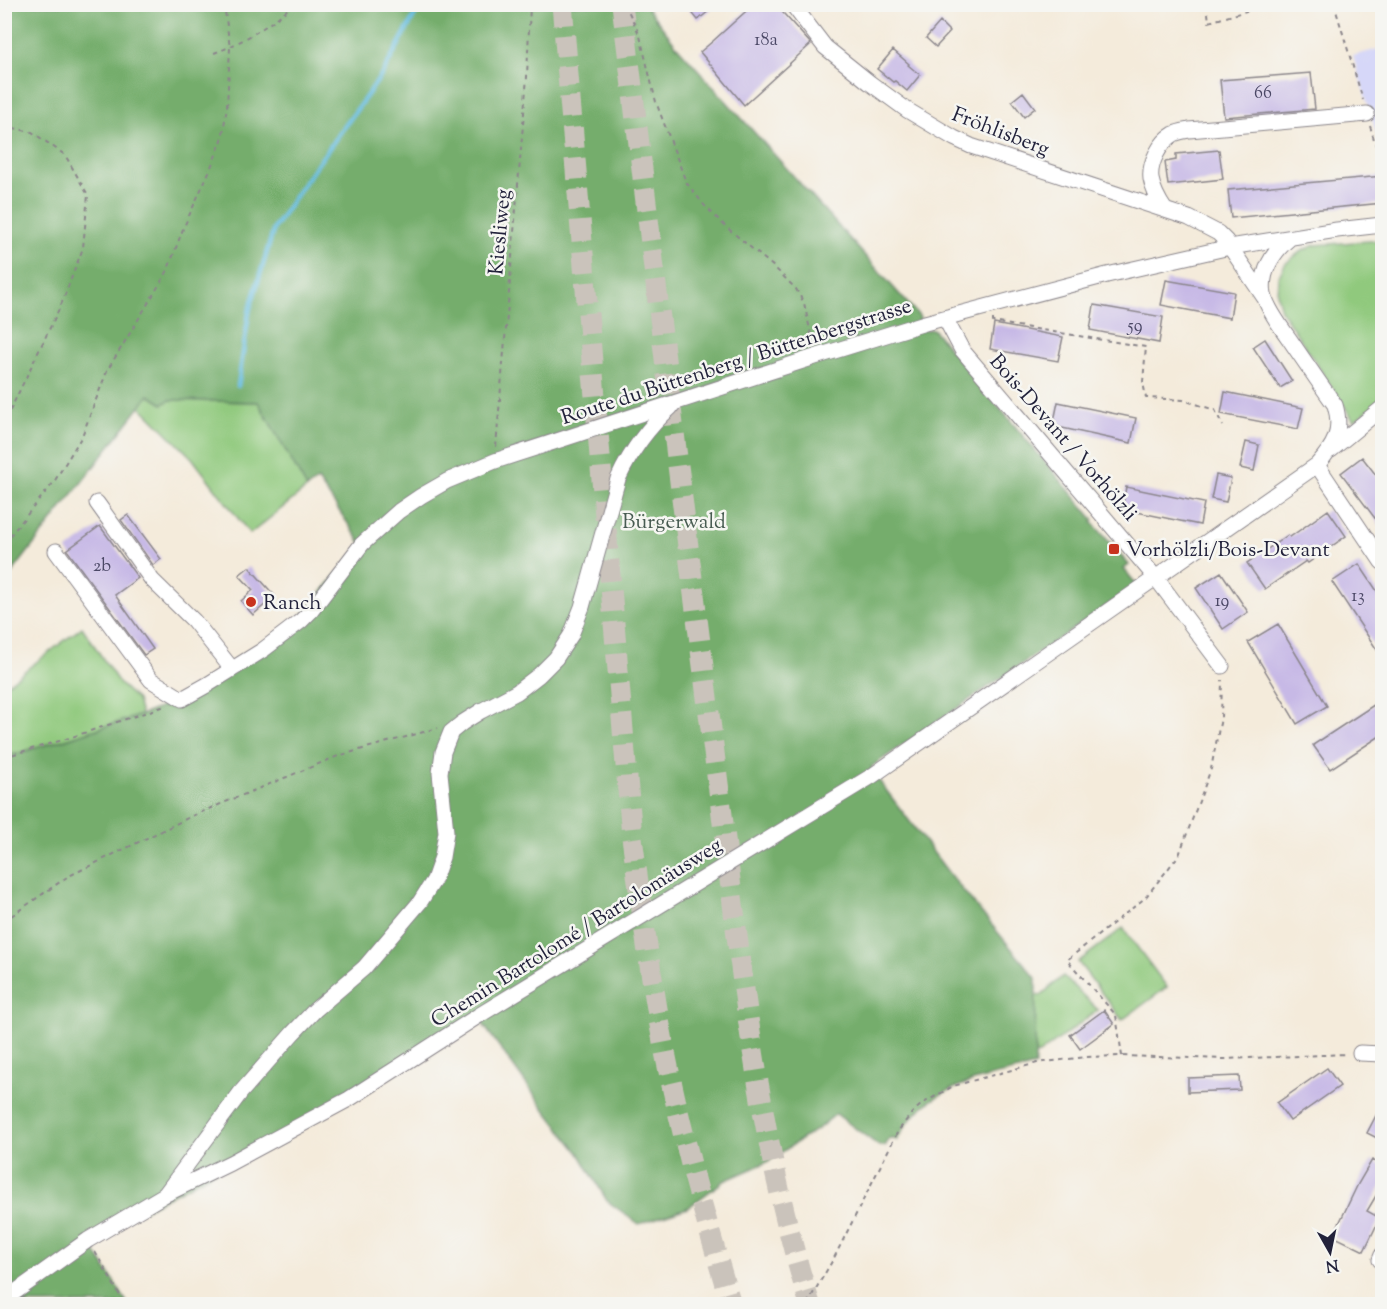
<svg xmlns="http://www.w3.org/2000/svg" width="1387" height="1309" viewBox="0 0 1387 1309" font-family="'Sorts Mill Goudy',serif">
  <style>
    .built { fill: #d6d7f8 }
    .green { fill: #90c97d; stroke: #59765c; stroke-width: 1.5 }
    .forest { fill: #74ad6c; stroke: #4b6854; stroke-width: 1.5 }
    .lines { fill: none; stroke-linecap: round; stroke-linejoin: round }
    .stream { stroke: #63bce0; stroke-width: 4.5 }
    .building { fill: #c7b9e6 }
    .highway-tunnel { stroke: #cac3bb; stroke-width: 21; stroke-dasharray: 21 10; stroke-linecap: butt }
    .minor-casing { stroke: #8b868b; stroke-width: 17 }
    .path { stroke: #8b868b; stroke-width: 2; stroke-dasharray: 4.5 4.5; stroke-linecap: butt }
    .minor { stroke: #fff; stroke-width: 15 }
    .poi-dot { fill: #c8321e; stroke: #f6f6f2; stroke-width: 2 }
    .labels { text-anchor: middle; stroke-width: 5; stroke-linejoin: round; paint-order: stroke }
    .number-label { font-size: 18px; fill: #4b4866 }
    .street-label { font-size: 21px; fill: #22223b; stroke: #f6f6f2 }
    .park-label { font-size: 21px; fill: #485c52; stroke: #f6f6f2 }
    .poi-label { font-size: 21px; fill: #22223b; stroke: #f6f6f2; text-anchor: start }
  </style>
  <rect width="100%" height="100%" fill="#f6f6f2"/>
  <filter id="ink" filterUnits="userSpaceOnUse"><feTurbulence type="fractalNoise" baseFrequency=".0167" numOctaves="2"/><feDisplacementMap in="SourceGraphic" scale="12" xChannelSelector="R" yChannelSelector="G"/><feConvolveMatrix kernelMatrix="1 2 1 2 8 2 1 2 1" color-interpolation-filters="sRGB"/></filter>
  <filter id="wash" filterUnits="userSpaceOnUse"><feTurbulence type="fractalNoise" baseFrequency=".008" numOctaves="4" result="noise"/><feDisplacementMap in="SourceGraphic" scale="24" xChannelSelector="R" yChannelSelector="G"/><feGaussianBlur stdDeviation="1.35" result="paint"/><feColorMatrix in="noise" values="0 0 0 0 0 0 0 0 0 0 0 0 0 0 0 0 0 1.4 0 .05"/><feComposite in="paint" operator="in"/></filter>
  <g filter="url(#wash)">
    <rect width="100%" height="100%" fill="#f4ebdb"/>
    <path class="built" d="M1382 48V152L1353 56Z"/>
    <path class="green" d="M1382 240V399L1354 421 1281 310 1277 295 1278 278 1285 264 1300 252 1315 245Z
      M149 395 163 404 170 400 258 402 307 488 250 534 192 458 141 407Z
      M82 627 119 683 137 700 141 715 66 739 5 757V686Z
      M1123 928 1167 987 1122 1020 1078 962Z
      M1063 976 1098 1010 1039 1054 965 1070 1026 991 1040 996Z"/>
    <path class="forest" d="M5 5H645L676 45 919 316 924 330 933 329 1094 520 1092 522 1129 565 1124 569 1137 585 871 767 880 782 951 876 1036 978 1035 1066C980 1080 926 1084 897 1140L890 1138 885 1146H879L836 1114 819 1128 765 1163 724 1181 687 1208 639 1224 607 1201 579 1153 543 1107 477 1016 349 1099 88 1240 128 1304H5V757L66 739 141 715 182 699 287 633 362 544 318 480 307 488 258 402 170 400 163 404 149 395 5 582Z"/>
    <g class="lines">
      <path class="stream" d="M238 386 249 312 274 228 306 180 383 73 421 4"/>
    </g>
    <g id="blocks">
      <path class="building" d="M685 4H717L698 20Z
        M754 4H775L811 44 744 105 700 52 713 41Z
        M940 22 950 32 936 47 926 38Z
        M893 50 909 64 908 65 920 75 907 91 895 81 893 82 877 69Z
        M1311 73 1315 109 1224 117 1220 80Z
        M1023 92 1035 108 1024 117 1012 101Z
        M1219 150 1223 179 1168 185 1165 162 1176 160V154Z
        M1383 176V203L1231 218 1228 190Z
        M1166 280 1234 292 1230 318 1161 305Z
        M1094 305 1163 317 1159 343 1090 330Z
        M994 324 1063 337 1058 361 990 349Z
        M1265 339 1292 381 1280 388 1253 347Z
        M1225 392 1303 408 1298 429 1221 414Z
        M1058 402 1136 418 1131 443 1053 426Z
        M1246 442 1259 445 1254 471 1240 468Z
        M1362 457 1383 484V529L1341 473Z
        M1216 475 1231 478 1226 502 1211 499Z
        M1126 487 1204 503 1200 525 1122 509Z
        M1328 510 1346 536 1308 563 1306 561 1265 589 1247 563 1288 535 1290 537Z
        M128 515 161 559 153 565 121 520Z
        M100 526 138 578 115 595 153 649 144 655 67 550Z
        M1359 564 1383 600V659L1332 582Z
        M249 567 275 596 253 615 241 601 253 590 239 575Z
        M1221 572 1248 612 1223 629 1196 588Z
        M1278 624 1327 706 1297 724 1248 642Z
        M1383 699V734L1330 769 1313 745Z
        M1104 1010 1114 1024 1080 1049 1070 1035Z
        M1327 1068 1340 1086 1290 1121 1277 1103Z
        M1239 1076 1240 1090 1188 1092V1078Z
        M1383 1102V1141L1367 1133Z
        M1372 1160 1383 1166V1184L1367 1211 1380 1218 1364 1251 1333 1236 1358 1184Z"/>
    </g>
  </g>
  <g filter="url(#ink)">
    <use href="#blocks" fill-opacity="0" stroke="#8b868b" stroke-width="1.5"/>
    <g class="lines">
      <path class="highway-tunnel" d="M562 4 632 837C642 912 652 988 667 1062 684 1144 707 1225 731 1304
        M622 4C654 267 685 529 719 791 741 963 757 1139 810 1304"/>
      <defs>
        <path id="minor" d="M792 4 825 47 870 83 907 110 954 138 971 146 1189 218 1218 233 1226 241 1264 297
          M1165 210C1159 201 1153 190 1151 179 1149 163 1160 142 1174 134 1178 132 1184 131 1189 130L1367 114
          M945 318 962 350 1156 578 1222 666
          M1331 450 1382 408
          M1317 465 1382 562
          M97 503 152 580 194 621 232 669
          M56 551 151 680 182 699 207 685 263 650 301 621 311 611 362 544 399 511 421 496 447 481 495 461 818 356 925 323 1107 275 1230 247 1337 230 1382 225
          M1360 1053 1382 1054
          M166 1193 241 1092 293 1033 315 1010 364 968 420 902 434 880 442 857 446 832 440 773 443 752 451 732 462 723 481 711 517 692 539 675 556 658 571 635 582 607 618 479C631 451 647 428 671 407
          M1380 1260 1382 1255
          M4 1300 88 1240 164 1195 230 1163 349 1099 478 1016 872 776 1317 465C1334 446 1343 432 1335 405 1320 384 1305 362 1290 340 1282 329 1267 308 1264 295 1260 272 1273 252 1290 238"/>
      </defs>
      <use href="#minor" class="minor-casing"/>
      <path class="path" d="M625 4 640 36 656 102 686 182 704 205 725 226 774 267 796 289 804 303 813 343
        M1207 4 1209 22 1270 4
        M1334 4 1363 100
        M214 53C238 45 276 22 293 4
        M4 126 32 132 65 155 88 195 83 248 61 305 4 423
        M1370 126 1382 166
        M993 319V322L1146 347 1143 382 1146 398 1183 400 1215 410 1223 426
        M496 447 527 77 530 4
        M4 543 54 482 82 436 107 371 167 272 183 229 209 172 222 140 227 106 230 48 224 4
        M4 757 66 739 165 706
        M4 921 67 877 194 815 338 756 438 728
        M1122 1056 1116 1015 1067 960 1145 898 1179 855 1211 769 1221 718 1222 680
        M95 1252 125 1304
        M807 1304 834 1258 898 1131 912 1113 922 1104 953 1086 1037 1063 1086 1057 1122 1056 1226 1059 1347 1054"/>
      <use href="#minor" class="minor"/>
    </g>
  </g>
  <g class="poi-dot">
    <rect x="1108" y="543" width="12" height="12" rx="3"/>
    <circle cx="251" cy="602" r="6"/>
  </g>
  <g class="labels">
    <g class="number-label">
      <text x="766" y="45">18a</text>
      <text x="1263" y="98">66</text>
      <text x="1135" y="331">59</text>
      <text x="102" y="571">2b</text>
      <text x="1358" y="601">13</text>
      <text x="1222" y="606">19</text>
    </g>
    <g class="street-label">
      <text transform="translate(1001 131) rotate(21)" y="7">Fröhlisberg</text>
      <text transform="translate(499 232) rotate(-85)" y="7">Kiesliweg</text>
      <text transform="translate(736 361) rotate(-18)" y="7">Route du Büttenberg / Büttenbergstrasse</text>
      <text transform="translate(1064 437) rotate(49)" y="7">Bois-Devant / Vorhölzli</text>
      <text transform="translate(576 932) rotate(-32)" y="7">Chemin Bartolomé / Bartolomäusweg</text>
    </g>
    <g class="park-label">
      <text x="674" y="528">Bürgerwald</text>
    </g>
    <g class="poi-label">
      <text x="1126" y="556">Vorhölzli/Bois-Devant</text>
      <text x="263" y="609">Ranch</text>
    </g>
  </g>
  <rect width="1387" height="1309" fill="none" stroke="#f6f6f2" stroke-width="24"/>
  <g transform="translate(1330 1252) rotate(171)" stroke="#f6f6f2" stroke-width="4.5" paint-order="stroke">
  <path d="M0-4.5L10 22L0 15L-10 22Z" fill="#22223b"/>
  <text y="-9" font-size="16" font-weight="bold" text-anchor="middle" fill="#22223b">N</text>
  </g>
</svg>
